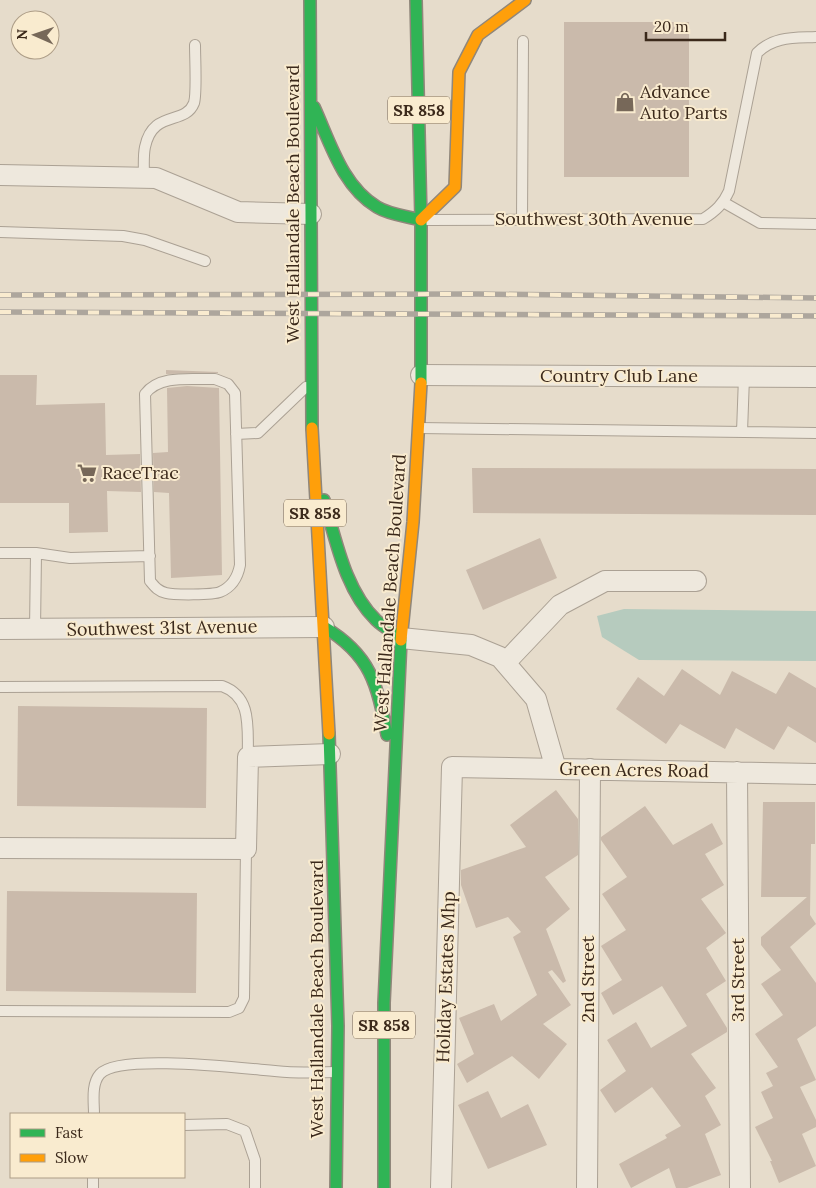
<svg xmlns="http://www.w3.org/2000/svg" width="816" height="1188" viewBox="0 0 816 1188" font-family="Lora,serif">
  <style>
    .water { fill: #b6cbbe }
    .building { fill: #cabaab }
    .lines { fill: none; stroke-linecap: round; stroke-linejoin: round }
    .lane-casing { stroke: #aba194; stroke-width: 12 }
    .street-casing { stroke: #aba194; stroke-width: 22 }
    .fast-casing { stroke: #90877b; stroke-width: 14 }
    .slow-casing { stroke: #90877b; stroke-width: 14 }
    .lane { stroke: #eee8dd; stroke-width: 10 }
    .street { stroke: #eee8dd; stroke-width: 20 }
    .fast { stroke: #30b455; stroke-width: 11 }
    .slow { stroke: #ff9f0a; stroke-width: 11 }
    .rail-casing { stroke: #ada69d; stroke-width: 5.5 }
    .rail { stroke: #f9ebcf; stroke-width: 4; stroke-dasharray: 11; stroke-linecap: butt }
    .labels { text-anchor: middle; stroke-width: 4; stroke-linejoin: round; paint-order: stroke }
    .shield { fill: #f9ebcf; stroke: #746351; stroke-width: 1 }
    .shield-label { font-size: 16px; font-weight: bold; fill: #3b291b }
    .poi-label { font-size: 18px; fill: #3b291b; stroke: #f9ebcf; text-anchor: start }
    .street-label { font-size: 18px; fill: #3b291b; stroke: #f9ebcf }
  </style>
  <rect width="100%" height="100%" fill="#e6dccb"/>
  <path class="water" d="M624 609 816 611V661L639 660 602 637 597 616Z"/>
  <path class="building" d="M564 22H689V177H564Z
    M166 370 218 372V373L166 374Z
    M0 375H37L36 405 105 403 106 455 140 454 141 492 107 491 108 532 69 533V503H0Z
    M187 386 219 388 222 575 171 578 169 493 154 492 153 453 168 452 167 388Z
    M472 468 816 469V515L473 513Z
    M540 538 557 578 483 610 466 570Z
    M682 669 720 695 732 671 776 694 789 672 816 688V743L788 726 774 750 736 728 725 749 680 724 666 744 616 709 638 677 664 696Z
    M18 706 207 708 206 808 17 806Z
    M556 790 578 819V855L545 877 570 909 546 929 566 981 563 983 552 970 548 972 571 1005 543 1024 567 1044 539 1079 512 1056 467 1083 457 1064 474 1054 459 1018 494 1004 501 1021 537 995 513 937 521 932 508 917 476 928 461 885V870L526 847 510 825Z
    M763 802H815V844H811L810 915 816 924 790 947 816 983V1026L797 1039 816 1080 800 1087 816 1120V1127L802 1134 816 1166 779 1183 770 1161H772L755 1127 773 1118 761 1092 773 1086 766 1073 778 1067 755 1034 783 1015 761 984 781 970 761 945V937L807 897H761Z
    M645 806 673 845 712 823 723 844 705 854 724 885 701 899 726 933 706 948 726 981 706 994 727 1028V1032L691 1054 716 1088 705 1096 721 1125 705 1134 721 1175 687 1188H676L669 1168 631 1188 619 1164 667 1138 665 1135 681 1126 652 1087 615 1113 600 1090 626 1071 607 1040 636 1022 651 1048 687 1026 662 986 613 1015 601 993 622 980 601 946 626 930 602 894 627 877 601 840V837Z
    M7 891 197 893 196 993 6 991Z
    M488 1091 501 1118 528 1104 547 1145 488 1169 458 1105Z"/>
  <g class="lines">
    <defs>
      <path id="lane" d="M144 178C144 168 143 156 145 147 153 109 185 126 194 103 197 93 195 58 195 45
        M723 202 760 223 816 224
        M427 220 703 219C716 211 723 204 729 191L757 53C774 36 794 38 816 37
        M522 220 523 41
        M0 232 123 236 145 240 205 261
        M215 379 228 384 235 393 240 565C238 576 232 587 220 592 213 595 174 595 166 593 158 591 155 587 150 581L145 394C160 374 192 380 215 379Z
        M419 428 816 433
        M742 432 744 377
        M236 434 258 433 306 387
        M0 553H36L70 558 150 556
        M35 630 36 553
        M0 687 222 686C253 697 247 729 248 757
        M0 1011 229 1012 239 1008 244 998 246 849
        M94 1114C94 1102 91 1084 100 1074 119 1052 254 1070 287 1072 303 1073 320 1072 337 1072
        M184 1125 227 1124 245 1131 255 1160V1188
        M93 1188V1177"/>
      <path id="street" d="M0 175 156 178 238 212 311 214
        M421 375 816 377
        M0 629 324 627
        M401 638 471 645 500 657 536 699 556 769
        M505 663 560 605 605 581H696
        M737 772 740 1188
        M0 848 246 849 248 757 330 754
        M441 1188 452 767 816 774
        M587 1188 590 769"/>
      <path id="fast" d="M310 0 312 428
        M416 0 421 220V383
        M314 107C330 142 342 186 377 207 390 215 407 216 421 220
        M324 500C336 540 345 590 376 620 383 627 393 632 401 638
        M324 627C371 655 377 684 387 735
        M329 734 338 1026 336 1188
        M384 1188V1003L401 640"/>
      <path id="slow" d="M421 220 455 187 459 72 478 35 525 0
        M312 428 329 734
        M401 640 413 522 421 383"/>
    </defs>
    <use href="#lane" class="lane-casing"/>
    <use href="#street" class="street-casing"/>
    <use href="#fast" class="fast-casing"/>
    <use href="#slow" class="slow-casing"/>
    <use href="#lane" class="lane"/>
    <use href="#street" class="street"/>
    <use href="#fast" class="fast"/>
    <use href="#slow" class="slow"/>
    <defs>
      <path id="rail" d="M0 295 478 294 816 298
        M0 312 816 316"/>
    </defs>
    <use href="#rail" class="rail-casing"/>
    <use href="#rail" class="rail"/>
  </g>
  <defs>
    <symbol id="shop-bare" viewBox="-9 -9 18 18"><path d="M-5-2.5h2.3a2.7 3.5 0 0 1 5.4 0H5L5.5 6h-11ZM-1.5-2.5h3a1.5 2.3 0 0 0-3 0Z" fill="#776859" stroke="#f9ebcf" stroke-width="2.5" paint-order="stroke"/></symbol>
    <symbol id="supermarket-bare" viewBox="-9 -9 18 18"><path d="M-6-5.5h2.5l.6 2H6L4.5 2H-2.5L-4.4-4H-6ZM-1.5 3.2a1.3 1.3 0 1 0 .1 0ZM3 3.2a1.3 1.3 0 1 0 .1 0Z" fill="#776859" stroke="#f9ebcf" stroke-width="2.5" paint-order="stroke"/></symbol>
  </defs>
  <g fill-rule="evenodd">
    <use href="#shop-bare" x="611" y="88" width="28" height="28"/>
    <use href="#supermarket-bare" x="73" y="459" width="28" height="28"/>
  </g>
  <g class="labels">
    <g class="shield">
      <rect x="388" y="96.5" width="62" height="27" rx="4"/>
      <rect x="284" y="499.5" width="62" height="27" rx="4"/>
      <rect x="353" y="1011.5" width="62" height="27" rx="4"/>
    </g>
    <g class="shield-label">
      <text x="419" y="116">SR 858</text>
      <text x="315" y="519">SR 858</text>
      <text x="384" y="1031">SR 858</text>
    </g>
    <g class="poi-label">
      <text x="640" y="98">Advance<tspan x="640" dy="21">Auto Parts</tspan></text>
      <text x="102" y="479">RaceTrac</text>
    </g>
    <g class="street-label">
      <text transform="translate(293 204) rotate(-90)" y="6">West Hallandale Beach Boulevard</text>
      <text x="594" y="225">Southwest 30th Avenue</text>
      <text x="619" y="382">Country Club Lane</text>
      <text transform="translate(390 593) rotate(-86)" y="6">West Hallandale Beach Boulevard</text>
      <text transform="translate(162 628) rotate(-1)" y="6">Southwest 31st Avenue</text>
      <text transform="translate(634 770) rotate(1)" y="6">Green Acres Road</text>
      <text transform="translate(446 977) rotate(-88)" y="6">Holiday Estates Mhp</text>
      <text transform="translate(588 979) rotate(-90)" y="6">2nd Street</text>
      <text transform="translate(738 980) rotate(-90)" y="6">3rd Street</text>
      <text transform="translate(317 999) rotate(-90)" y="6">West Hallandale Beach Boulevard</text>
    </g>
  </g>
  <rect x="10" y="1113" width="175" height="65" fill="#f9ebcf" stroke="#ad9d87"/>
  <rect x="20" y="1129" width="25" height="8" fill="#30b455" stroke="#ad9d87"/>
  <text x="55" y="1138" font-size="15" fill="#3b291b">Fast</text>
  <rect x="20" y="1154" width="25" height="8" fill="#ff9f0a" stroke="#ad9d87"/>
  <text x="55" y="1163" font-size="15" fill="#3b291b">Slow</text>
  <g transform="translate(35 35) rotate(272)"><circle r="24" fill="#f9ebcf" stroke="#ad9d87"/>
  <path d="M0-4L9 19L0 12L-9 19Z" fill="#776859"/>
  <text y="-8" font-size="14" font-weight="bold" text-anchor="middle" fill="#3b291b">N</text>
  </g>
  <path d="M646 32v8h79v-8" fill="none" stroke="#3b291b" stroke-width="2.5"/>
  <text x="654" y="32" font-size="15" fill="#3b291b" stroke="#f9ebcf" stroke-width="4" paint-order="stroke">20 m</text>
</svg>
